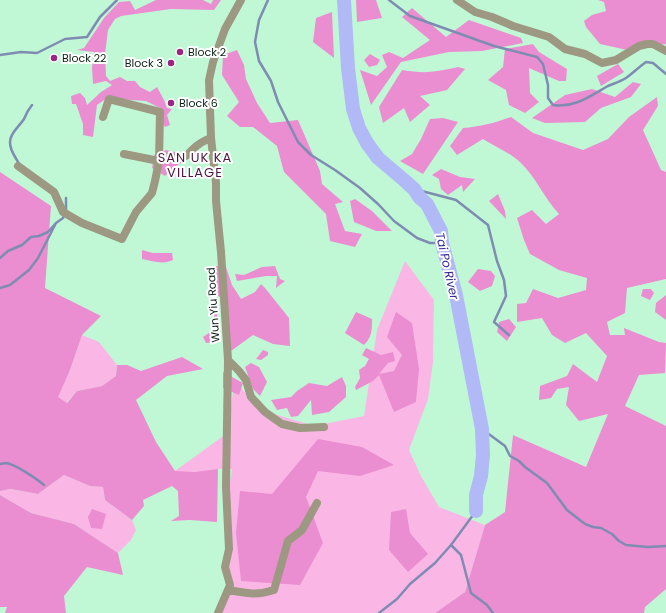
<svg xmlns="http://www.w3.org/2000/svg" width="666" height="613" viewBox="0 0 666 613" font-family="Poppins,sans-serif">
  <style>
    .green { fill: #fab7e6 }
    .forest { fill: #eb8dd1 }
    .lines { fill: none; stroke-linecap: round; stroke-linejoin: round }
    .stream { stroke: #7f8cb2; stroke-width: 2.5 }
    .river { stroke: #b1baf6; stroke-width: 14 }
    .minor { stroke: #9d9881; stroke-width: 8 }
    .poi-dot { fill: #9a2682; stroke: #fff; stroke-width: 1.5 }
    .labels { text-anchor: middle; stroke-width: 4; stroke-linejoin: round; paint-order: stroke }
    .poi-label { font-size: 11px; fill: #0a1f14; stroke: #fff; text-anchor: start }
    .street-label { font-size: 11px; fill: #0a1f14; stroke: #fff }
    .water-label { font-size: 12px; font-style: italic; fill: #342c9a; stroke: #fff }
    .quarter-label { font-size: 13px; letter-spacing: 1px; fill: #4e1742; stroke: #fff }
  </style>
  <rect width="100%" height="100%" fill="#c0f8d6"/>
  <path class="green" d="M405 261 434 300 433 362 428 399 409 450 421 476 439 507 485 525 465 592 435 613H216L226 587 225 516 232 469H218L178 491 175 471 226 434 235 381 261 410 314 426 364 416 377 330Z
    M82 335 99 342 117 365 116 376 102 386 77 391 66 403 57 397 70 370Z
    M64 475 90 486 103 487 105 500 132 520 136 530 131 540 118 553 74 524 31 513 0 495V491L11 489 38 494Z"/>
  <path class="forest" d="M156 0H203L211 4 213 0H221L214 10 171 9 121 16 115 19 108 30 105 54 106 76 110 81 120 77 127 81H135L140 87 150 92 157 87 164 100 167 108 172 109 167 115 170 125 165 127 162 123V109L146 101 117 99 110 96 97 105 93 137 83 135V124L76 104H72L71 96 80 93 85 98 87 105 101 92 112 85 106 81 93 84 92 68 94 52 77 50 84 48 104 18 119 2 130 1 135 10Z
    M356 0H376L382 18 357 22Z
    M598 0H666V44L627 50 600 44 586 27 584 21 592 15 606 11 604 2Z
    M412 8 446 37 469 20 521 38 523 43 482 51 449 52 401 62 371 105 360 70 377 76 387 67 382 55 389 52 403 58 430 40 402 17Z
    M332 12 334 58 313 42 316 18Z
    M533 44 539 52 567 69 566 81H559L529 68 530 93 539 102 525 113 509 105 506 90 488 80 503 67 505 49Z
    M237 50 244 65 246 79 257 103 270 123 298 120 320 171 322 184 343 202 335 204 345 231 362 234 355 247 330 241 326 214 284 172 277 146 253 127H240L227 116 239 102 222 75 223 55Z
    M370 54 380 60 377 65 369 67 364 60Z
    M618 64 624 72 601 86 597 76Z
    M458 67 465 69 447 90 420 96 430 105 410 122 404 108 383 123 379 107 402 70C426 74 434 72 458 67Z
    M633 82 641 84 631 97 601 108 585 122 545 123 532 118 565 95 592 89 615 97Z
    M657 97 658 106 643 130 661 170 666 172V279L627 288 625 313 607 322 610 335H625L624 328 659 342 666 343 665 373 639 375 625 406 666 426V589L645 607 644 613H435L465 592 485 525 505 512 513 435 586 467 608 414 579 421 566 405 569 387 557 389 551 398 539 400 540 386 567 376 573 364 597 382 607 356 586 333 565 343 552 335 542 318 517 322V304L526 303 533 289 558 298 586 290 587 278 559 270 530 254 524 240 517 218 532 210 546 224 559 214C544 198 536 177 520 162 510 153 494 146 483 139L457 155 450 146 463 128C480 127 495 123 511 117L533 133 583 150 608 139 629 117Z
    M443 118 458 122 423 174 400 161 412 154 421 139 430 119Z
    M166 150 184 154 185 161 174 167 165 176 152 168 154 155Z
    M441 169 460 177 475 179 463 192 462 185 448 195 441 189 439 179 432 175Z
    M0 172 51 206 45 288 101 316 82 335 70 370 58 397 67 403 77 391 102 386 116 376 117 365H127L141 371 182 357 203 369 167 376 136 400 156 442 175 471 195 472 218 469 217 522 190 520 171 521 179 516 178 491 172 486 143 500 144 506 132 520 105 500 103 487 90 486 64 475 38 494 11 489 0 491Z
    M498 194 505 211 506 219 489 201Z
    M355 199 372 211 392 231H376L354 222 350 201Z
    M142 250 153 253H172L173 260C164 265 152 261 142 259Z
    M216 266 226 267 232 285 241 299 255 292 261 284 265 288 289 318 290 346 273 344 253 335 231 351 220 297 214 294 217 283 213 280 207 279Z
    M275 266 280 279 285 281 276 288 277 276H266L237 281 235 274 244 275 262 267Z
    M478 269 491 271 495 276 492 286 480 291 468 282Z
    M643 289H651L654 293 650 300 641 296Z
    M666 295V320L655 312 656 303Z
    M213 303 218 304 217 313 220 342 206 343 203 337C218 329 214 318 213 303Z
    M356 312 372 319C372 330 372 337 364 345L345 333Z
    M396 312 412 323 419 369 416 402 394 412 379 375 373 381 356 390 355 387 360 378 359 370 365 366 369 359 362 355 366 348 381 355 393 352 395 361 388 363 379 374 394 371 402 355 387 337Z
    M509 319 516 327 507 341 497 332 499 322Z
    M263 350 268 352V355L261 360 256 359Z
    M251 363 259 367 267 382 260 396 253 389 245 367Z
    M223 372 243 383 239 395 223 388Z
    M342 377 346 386V397L329 412 312 415 311 400 298 416 291 417 287 408 277 410 271 400 291 397 297 391 309 383 327 386Z
    M318 439 362 447 394 465 360 476 318 471 306 497 323 543 300 585 241 581 236 533 240 491 272 494Z
    M0 495 31 513 74 524 118 553 123 575 87 567 64 596 66 613H5L7 607H0Z
    M92 509 106 514 102 529 91 528 88 517Z
    M406 509 410 533 428 554 408 572 389 550 391 512Z"/>
  <g class="lines">
    <path class="stream" d="M268 0 259 20 255 42 259 61 271 81 278 102 298 142 311 155 335 170 360 188 378 204 394 221 417 238 430 243H442
      M389 0 410 16 494 46 537 57 543 64 548 85V98L553 105C574 108 589 97 606 87 612 84 620 82 626 78 633 73 639 67 646 62L653 63 666 74
      M0 55 21 52 37 53 65 39 87 37 100 17 117 0
      M20 165C15 157 6 145 12 135 15 129 20 125 24 119 26 114 28 110 32 105
      M414 189 456 200 488 225 497 261 504 280 506 296 494 322 509 335
      M0 258 8 251 22 245 31 237 39 236 48 232 56 223
      M0 288 10 285 29 270 38 258 56 223 63 218 66 210V198
      M482 429 505 446 510 456 519 461 525 467 547 483 567 510 585 524 593 527 601 528 612 534 619 541 626 545 648 547 666 546
      M0 464C2 464 4 463 6 463 15 464 37 479 44 485
      M451 545 461 555 471 593 487 605 493 613
      M379 613 397 599 410 584 435 563 451 545 476 511"/>
    <path class="river" d="M344 0 348 68 353 109 359 128 367 143 378 158 404 180 414 189 420 198 427 204 441 231 442 243 456 295 482 429 483 455 481 476 476 495V511"/>
    <path class="minor" d="M457 0 475 12 492 17 513 26 549 37 565 49 585 54 602 63 616 60 639 46 647 44H653L666 51
      M124 154 159 161
      M159 161C166 152 176 161 186 156 188 155 190 152 192 150 197 145 205 140 211 138
      M18 166 54 192 63 212 82 223 122 239 136 212 152 193 155 181 159 161 160 112 109 99 103 117
      M228 360 239 371 246 380 251 397 265 412 282 424 300 428 324 427
      M228 590C246 593 256 596 274 590L288 541 302 530 317 503
      M218 613 230 585 225 567 229 549 226 487 228 360 221 252 216 201V183L211 138 209 80 213 62 225 29 241 0"/>
  </g>
  <g class="poi-dot">
    <circle cx="180" cy="52" r="4"/>
    <circle cx="54" cy="58" r="4"/>
    <circle cx="171" cy="63" r="4"/>
    <circle cx="171" cy="103" r="4"/>
  </g>
  <g class="labels">
    <g class="poi-label">
      <text x="188" y="56">Block 2</text>
      <text x="62" y="62">Block 22</text>
      <text x="163" y="67" text-anchor="end">Block 3</text>
      <text x="179" y="107">Block 6</text>
    </g>
    <g class="street-label">
      <text transform="translate(213 305) rotate(-94)" y="4">Wun Yiu Road</text>
    </g>
    <g class="water-label">
      <text transform="translate(447 266) rotate(77)" y="4">Tai Po River</text>
    </g>
    <g class="quarter-label">
      <text x="195" y="162">SAN UK KA<tspan x="195" dy="15">VILLAGE</tspan></text>
    </g>
  </g>
</svg>
